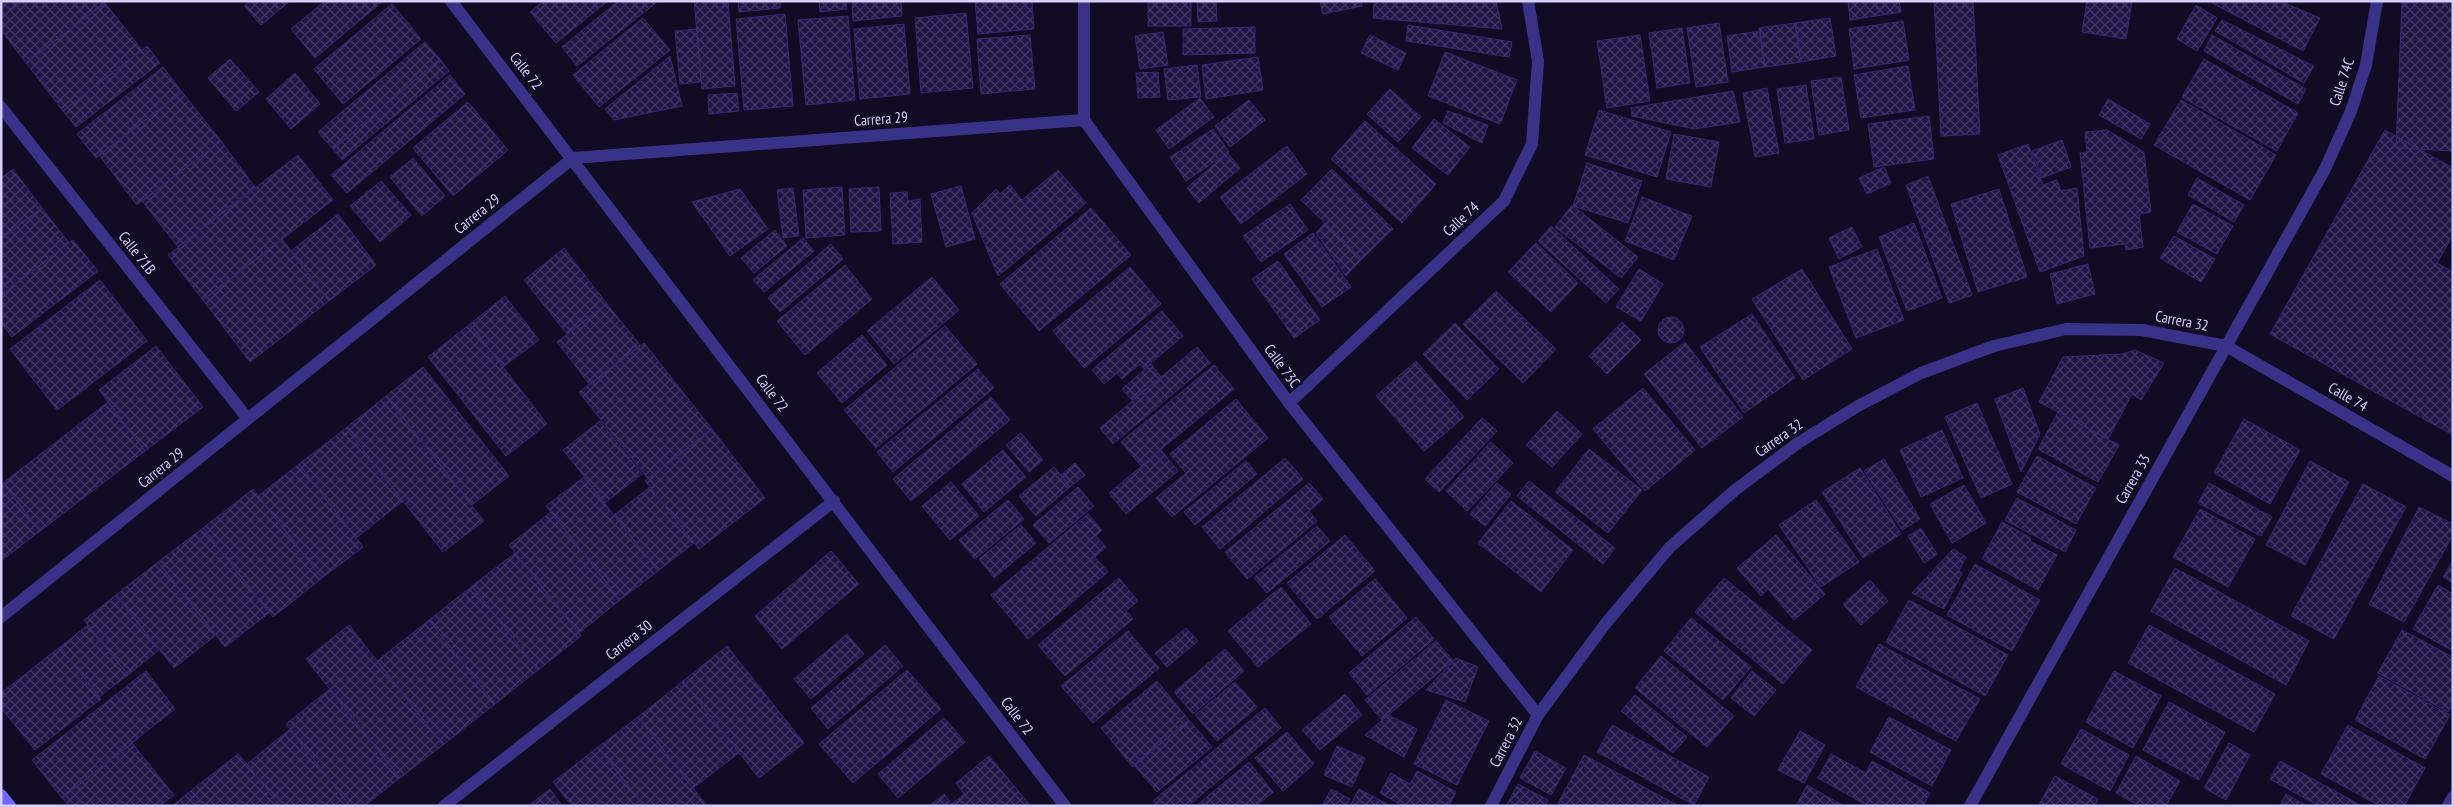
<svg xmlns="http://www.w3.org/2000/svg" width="2454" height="807" viewBox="0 0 2454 807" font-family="'PT Sans Narrow',sans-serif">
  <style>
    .building { fill: url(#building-cross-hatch); stroke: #392675 }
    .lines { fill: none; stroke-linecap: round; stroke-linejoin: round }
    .street { stroke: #393288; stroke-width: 12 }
    .secondary { stroke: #7166ff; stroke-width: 12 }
    .labels { text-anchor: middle; stroke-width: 5; stroke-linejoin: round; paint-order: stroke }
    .street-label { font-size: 15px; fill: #d6cfff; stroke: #110c24 }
  </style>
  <defs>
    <pattern id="building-cross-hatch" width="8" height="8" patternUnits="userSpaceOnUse" patternTransform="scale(1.25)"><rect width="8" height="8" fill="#221647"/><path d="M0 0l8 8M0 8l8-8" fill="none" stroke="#413763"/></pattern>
  </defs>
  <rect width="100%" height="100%" fill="#110c24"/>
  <path class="building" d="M1 1H23L1 18Z
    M23 1H107L26 63 1 30V18Z
    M250 1H290L261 25 244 6Z
    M325 1H383L315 58 291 29Z
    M544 1H608L556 43 530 12Z
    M618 1H658L577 66 562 47Z
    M694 1H728L735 86 702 89Z
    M738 1H780V8L739 12Z
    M819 1H846L847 9 820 12Z
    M852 1H901L902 16 853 21Z
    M975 1H1032L1034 29 978 34Z
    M1148 1H1191V26H1148Z
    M1197 1H1216L1217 21 1198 22Z
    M1320 1H1361L1362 6 1323 14Z
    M1496 1 1502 29 1373 18 1374 2Z
    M1848 1H1899L1901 12 1850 20Z
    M1934 1H1973L1980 134 1941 136Z
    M2087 1H2132L2126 39 2082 32Z
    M2213 1H2280L2320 18 2303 51 2212 3Z
    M2402 1H2453V151L2396 148Z
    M105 3 142 50 63 111 26 63Z
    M392 4 421 39 343 104 314 69Z
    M2196 5 2217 18 2197 51 2177 39Z
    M966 13 973 88 921 93 915 18Z
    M785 14 793 106 744 110 736 19Z
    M848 16 855 100 806 105 798 20Z
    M643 18 670 50 599 107 573 75Z
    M1830 18 1836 56 1801 62 1795 23Z
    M2222 20 2314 66 2304 83 2215 31Z
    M1903 21 1909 60 1854 69 1849 29Z
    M1719 23 1728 82 1696 87 1687 28Z
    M1795 23 1801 62 1765 67 1759 28Z
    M904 24 910 94 860 99 854 29Z
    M1408 25 1512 42 1509 57 1406 41Z
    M1255 27V53L1183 55V29Z
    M1682 28 1690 83 1657 88 1649 33Z
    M697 29 701 82 680 84 675 31Z
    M1760 31 1765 67 1732 72 1727 36Z
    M1163 32 1168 65 1140 69 1135 36Z
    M1030 35 1035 89 981 94 977 39Z
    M1370 35 1406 53 1398 70 1361 53Z
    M1640 35 1650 101 1607 108 1597 41Z
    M2212 35 2306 89 2298 104 2204 51Z
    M425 42 440 59 333 149 318 132Z
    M147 46 160 63 76 127 63 111Z
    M1445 52 1517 80 1500 124 1428 96Z
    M670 56 682 106 614 120 605 109Z
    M1258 57 1263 90 1206 99 1202 65Z
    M230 59 259 92 236 111 208 78Z
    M440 59 449 71 342 160 333 149Z
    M2204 59 2298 113 2277 151 2182 97Z
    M1197 65 1201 97 1168 100 1164 69Z
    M1908 66 1915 110 1861 118 1854 75Z
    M163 67 182 92 96 158 77 134Z
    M1158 72 1160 97 1138 98 1136 73Z
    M295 73 320 104 291 129 266 99Z
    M450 75 465 94 347 193 331 175Z
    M1841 77 1849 130 1819 135 1811 81Z
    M1806 85 1814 139 1785 143 1777 89Z
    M1767 88 1779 153 1755 157 1743 93Z
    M1390 89 1421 117 1398 142 1367 114Z
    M1733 91 1740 122 1694 129 1632 116 1631 108Z
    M182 92 221 141 137 205 99 155Z
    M737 93 739 111 709 114 708 95Z
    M1200 98 1214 117 1169 149 1156 130Z
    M2108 99 2150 124 2141 139 2099 115Z
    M1249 100 1265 120 1230 147 1215 126Z
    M2181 100 2276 155 2250 200 2154 145Z
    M468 102 508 150 453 196 413 148Z
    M1599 110 1671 132 1657 177 1585 155Z
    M1448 111 1488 125 1482 143 1443 123Z
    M1929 116 1934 159 1874 167 1868 124Z
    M1434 119 1470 147 1448 175 1412 148Z
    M1365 121 1436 184 1402 223 1331 159Z
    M1213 129 1229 152 1186 181 1170 157Z
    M2107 130 2144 152 2151 212 2139 214 2143 247 2126 250 2125 244 2090 248 2080 153 2087 152 2085 132Z
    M2385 130 2453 168V235L2437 263 2453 272 2451 434 2270 334Z
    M1674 134 1719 142 1711 187 1666 179Z
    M2062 140 2071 167 2042 178 2032 151Z
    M221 141 255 187 178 247 142 201Z
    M2028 144 2043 185 2057 180 2061 191 2077 188 2084 256 2040 272 1998 155Z
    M1287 146 1307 174 1241 224 1220 197Z
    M1227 153 1240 168 1199 203 1187 188Z
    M298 155 333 200 203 300 168 255Z
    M413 158 445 196 422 216 390 177Z
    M1587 163 1642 181 1628 223 1573 206Z
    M1884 167 1891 183 1867 194 1859 178Z
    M13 169 42 208 1 239V178Z
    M1332 169 1393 229 1362 259 1301 200Z
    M1058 170 1086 203 998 276 972 213 996 189 1000 194 1010 185 1022 200Z
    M1928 176 1972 295 1949 303 1906 185Z
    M2197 178 2244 205 2234 222 2188 195Z
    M381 181 411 215 380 242 350 206Z
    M961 186 975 239 946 247 931 194Z
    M842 187 845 235 806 238 803 190Z
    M879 187 881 231 851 232 849 189Z
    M793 188 799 236 783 238 777 190Z
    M740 189 768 229 730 256 692 202Z
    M1999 189 2027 277 1978 292 1951 204Z
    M907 192 908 201 920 199 922 242 893 244 890 193Z
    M1642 197 1692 216 1674 260 1625 241Z
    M1290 204 1308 230 1261 262 1243 236Z
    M2193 204 2233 226 2217 254 2177 232Z
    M1572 205 1638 257 1621 278 1555 227Z
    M42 208 69 243 1 295V239Z
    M1091 208 1131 255 1039 331 1000 284Z
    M338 214 376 265 329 301 291 251Z
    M1325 223 1362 259 1346 276 1316 233Z
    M1914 223 1942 298 1907 311 1879 237Z
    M1551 226 1619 289 1606 303 1538 241Z
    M1852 227 1862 247 1839 259 1829 238Z
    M775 230 787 246 754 273 741 258Z
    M1313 233 1351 287 1322 307 1284 254Z
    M2174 236 2215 259 2201 282 2160 258Z
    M803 238 814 251 764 292 753 280Z
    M282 239 329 301 250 362 203 300Z
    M73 240 98 271 12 337 1 323V295Z
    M1536 243 1578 283 1551 312 1508 272Z
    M831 244 843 259 780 312 768 298Z
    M564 248 607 304 567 334 524 280Z
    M1877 249 1904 320 1856 338 1829 267Z
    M1278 261 1320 320 1294 338 1252 279Z
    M2088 264 2095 294 2057 304 2050 274Z
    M845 265 872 299 805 355 777 321Z
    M1130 267 1161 304 1084 368 1053 331Z
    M1639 269 1663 284 1641 321 1616 307Z
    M1802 269 1852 349 1803 380 1752 299Z
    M932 277 959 310 894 364 867 331Z
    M100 280 147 341 57 410 10 349Z
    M1496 291 1556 349 1523 383 1463 324Z
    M505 296 539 340 503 367 470 324Z
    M607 304 640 345 590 385 557 342Z
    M1162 311 1183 336 1144 369 1140 364 1122 379 1117 373 1104 384 1092 370Z
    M1752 314 1795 378 1744 413 1700 347Z
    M1658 330a13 13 0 1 1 26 0a13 13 0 1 1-26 0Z
    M1622 322 1641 340 1607 374 1589 356Z
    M1455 323 1499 369 1467 400 1423 354Z
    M470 324 547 424 506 456 428 357Z
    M945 326 977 364 876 448 844 410Z
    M862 335 887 365 842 403 817 373Z
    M1685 342 1743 417 1702 448 1644 374Z
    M644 343 712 429 648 479 579 392Z
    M156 346 203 407 145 451 99 390Z
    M1197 347 1210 363 1113 444 1100 428Z
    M2135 350 2164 363 2141 400 2132 394 2108 439 2039 402 2063 357 2122 354Z
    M1416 361 1464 417 1424 451 1376 396Z
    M1151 364 1161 377 1132 400 1122 389Z
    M1214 365 1234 389 1141 466 1121 442Z
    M423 367 509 476 472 505 386 396Z
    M978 369 994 388 893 472 877 452Z
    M1643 388 1695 450 1645 491 1593 429Z
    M2023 388 2040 434 2021 472 1995 399Z
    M386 396 484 521 443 552 346 428Z
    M991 397 1010 420 911 501 893 479Z
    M1236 399 1268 438 1172 517 1156 498 1186 473 1170 454Z
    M108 402 145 451 40 531 3 483Z
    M1977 403 2012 484 1981 498 1945 417Z
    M1557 411 1582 434 1552 467 1526 445Z
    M2058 412 2119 445 2098 482 2038 449Z
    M1482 418 1497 431 1439 492 1425 479Z
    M2244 419 2300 450 2270 504 2214 473Z
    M600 421 642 474 605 503 563 450Z
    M346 428 403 501 356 538 299 464Z
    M712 429 765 498 699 549 645 481Z
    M1942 430 1963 478 1921 497 1900 450Z
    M1021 433 1043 460 1029 472 1006 445Z
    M1491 442 1513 463 1467 511 1446 491Z
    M1589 449 1642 490 1608 533 1555 492Z
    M1003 450 1026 477 984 512 962 484Z
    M1161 450 1178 471 1126 514 1109 493Z
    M2037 456 2096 488 2076 524 2017 492Z
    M1285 458 1303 479 1220 549 1202 527Z
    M1884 459 1920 519 1902 530 1864 471Z
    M1246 461 1257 474 1195 525 1184 512Z
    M2310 461 2349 482 2305 565 2266 545Z
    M1075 463 1085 475 1070 487 1061 475Z
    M299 464 363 547 322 578 258 496Z
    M1054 467 1070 487 1036 516 1019 496Z
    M1860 468 1901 534 1863 558 1822 492Z
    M584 477 658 571 620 600 546 506Z
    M1 481 40 531 1 561Z
    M1529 481 1615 548 1603 564 1517 496Z
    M951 482 979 516 950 540 922 506Z
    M1309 483 1323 499 1309 511 1317 521 1247 579 1225 552Z
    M1497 483 1511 494 1485 526 1470 514Z
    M2209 483 2272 517 2261 536 2198 503Z
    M2363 484 2406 507 2334 639 2291 616Z
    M1964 485 1986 523 1952 543 1930 504Z
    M650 487 694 543 658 571 614 515Z
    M1078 487 1094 506 1049 543 1033 525Z
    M253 489 322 578 273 617 203 528Z
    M2017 498 2076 530 2065 552 2005 520Z
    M1008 500 1024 519 975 559 959 540Z
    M1816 500 1859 562 1821 587 1779 525Z
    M1511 501 1573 550 1541 592 1478 543Z
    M2419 507 2453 524V535L2404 622 2369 604Z
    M2200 509 2255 539 2228 587 2173 557Z
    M551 512 620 600 579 633 509 545Z
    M1088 514 1102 530 1096 536 1106 547 1095 557 1108 572 1028 639 991 595Z
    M2002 522 2031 538 2030 541 2057 555 2038 590 1982 559Z
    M1021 525 1036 543 994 578 979 559Z
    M1317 526 1330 541 1267 593 1254 578Z
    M203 528 269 613 225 647 158 562Z
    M1921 528 1937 554 1924 563 1908 536Z
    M1345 535 1375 571 1317 619 1287 583Z
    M1776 535 1825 594 1794 620 1768 589 1761 596 1737 568Z
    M1953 549 1966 557 1959 571 1962 573 1944 609 1912 593Z
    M831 551 859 584 782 649 755 616Z
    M515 553 581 636 538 670 472 586Z
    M2453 560V583L2443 577Z
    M158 562 216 635 174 668 116 595Z
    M1975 564 2040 600 2012 651 1947 615Z
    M2175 568 2309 641 2286 685 2151 611Z
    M1119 578 1138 601 1126 611 1133 619 1065 676 1038 645Z
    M1724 578 1812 650 1783 684 1695 612Z
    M1375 579 1407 618 1362 656 1329 617Z
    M1870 580 1888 601 1861 625 1843 604Z
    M2438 585 2453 594V651L2413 629Z
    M472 586 538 670 495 704 429 620Z
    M1281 587 1311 624 1258 667 1228 631Z
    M116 595 159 650 128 675 84 620Z
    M1909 600 2008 655 1985 696 1886 642Z
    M1416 617 1434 639 1367 695 1349 673Z
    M1691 618 1751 667 1723 700 1664 651Z
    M429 620 495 704 443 745 377 661Z
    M88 625 128 675 99 697 60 647Z
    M349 625 443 745 400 778 306 659Z
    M2149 625 2275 694 2254 732 2128 663Z
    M1186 628 1198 641 1167 667 1155 653Z
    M2402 630 2453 657V704L2448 712 2378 673Z
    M1128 631 1159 668 1093 723 1061 686Z
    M847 634 864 654 811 699 794 679Z
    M1436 641 1453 661 1382 720 1365 700Z
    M1879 644 1980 699 1956 741 1856 687Z
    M885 645 903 666 828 729 811 708Z
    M727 646 804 743 759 778 683 681Z
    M60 647 101 699 35 750 1 708V693Z
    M1225 649 1244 671 1193 714 1174 692Z
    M1661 656 1734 716 1707 747 1635 688Z
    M1456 658 1478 667 1465 702 1426 690Z
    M907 670 941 709 853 783 819 744Z
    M146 671 175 709 62 798 32 760Z
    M1752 671 1776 690 1754 716 1731 698Z
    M2114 671 2161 696 2133 748 2086 722Z
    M2379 676 2450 715 2425 759 2355 720Z
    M683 681 739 753 693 788 638 717Z
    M1157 681 1189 720 1133 767 1101 728Z
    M1235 682 1257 707 1217 741 1195 715Z
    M330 689 400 778 364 806H350L286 724Z
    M1345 694 1362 715 1320 750 1302 730Z
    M1635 695 1687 737 1673 753 1621 711Z
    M1446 700 1489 721 1457 785 1414 764Z
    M2169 702 2225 732 2199 780 2143 750Z
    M1265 708 1281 728 1188 806H1157L1153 801Z
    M1388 715 1417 729 1404 757 1365 735Z
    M638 717 693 788 707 806H644L598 747Z
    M1889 717 1951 750 1932 786 1870 752Z
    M944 718 965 742 898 798 878 774Z
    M1189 720 1212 747 1157 792 1134 765Z
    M1612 725 1709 777 1694 805 1597 752Z
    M2348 725 2425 768 2404 806H2380L2321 774Z
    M290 729 350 806H280L247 764Z
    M2081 729 2129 755 2110 791 2061 764Z
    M1800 731 1825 745 1804 783 1778 770Z
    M1287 732 1314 764 1283 791 1255 758Z
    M132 743 174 795 160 806H69L62 798Z
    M2229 743 2250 755 2226 800 2204 788Z
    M1337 746 1365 758 1352 787 1324 775Z
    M598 747 644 806H572L553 782Z
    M1535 751 1566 768 1551 795 1520 778Z
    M238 754 247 764 280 806H199L188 793Z
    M1831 754 1866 773 1872 761 1930 793 1923 806H1868L1818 778Z
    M1584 755 1679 806H1563L1558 803Z
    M989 756 1031 806H929L944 794 952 804 964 794 956 783Z
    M2136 756 2180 781 2166 806H2140L2116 793Z
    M2280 761 2362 806H2319L2270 779Z
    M1249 762 1273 792 1256 806H1196Z
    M1417 771 1456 792 1449 806H1403L1380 793 1391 773 1410 784Z
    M2055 776 2098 799 2095 806H2038Z
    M1518 784 1548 800 1545 806H1506Z
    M1807 785 1844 806H1796Z
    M550 789 562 806H528Z
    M1331 789 1350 799 1346 806H1322Z
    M1359 789 1391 806H1350Z
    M188 793 199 806H172Z
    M2286 794 2307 806H2280Z"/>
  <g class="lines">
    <path class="street" d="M451 1 1065 806
      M1084 1V120L1289 403 1538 715
      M1 107 248 419
      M1289 403 1504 201 1532 144 1538 61 1528 1
      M1 617 573 158 1084 120
      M444 806 834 501
      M1491 806 1538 715 1606 623 1670 547 1735 490 1798 443 1858 406 1921 373 1994 346 2066 329 2142 330 2226 346 2453 476
      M1970 806 2325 169 2351 111 2366 65 2377 1
      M2448 806 2453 797"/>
    <path class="secondary" d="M1 795 10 806"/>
  </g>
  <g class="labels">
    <g class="street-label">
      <text transform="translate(526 71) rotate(52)" y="5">Calle 72</text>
      <text transform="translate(2342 82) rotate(-72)" y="5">Calle 74C</text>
      <text transform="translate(881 119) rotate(-4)" y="5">Carrera 29</text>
      <text transform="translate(477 214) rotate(-39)" y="5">Carrera 29</text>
      <text transform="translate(1461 219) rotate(-43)" y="5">Calle 74</text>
      <text transform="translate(137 253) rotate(52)" y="5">Calle 71B</text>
      <text transform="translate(2182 321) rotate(11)" y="5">Carrera 32</text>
      <text transform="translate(1282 366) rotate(54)" y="5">Calle 73C</text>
      <text transform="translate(772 393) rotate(53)" y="5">Calle 72</text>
      <text transform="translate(2348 397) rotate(30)" y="5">Calle 74</text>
      <text transform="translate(1779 438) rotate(-35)" y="5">Carrera 32</text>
      <text transform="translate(161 468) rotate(-39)" y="5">Carrera 29</text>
      <text transform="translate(2133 479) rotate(-61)" y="5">Carrera 33</text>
      <text transform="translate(629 640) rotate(-38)" y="5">Carrera 30</text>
      <text transform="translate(1017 716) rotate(53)" y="5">Calle 72</text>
      <text transform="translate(1506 742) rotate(-63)" y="5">Carrera 32</text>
    </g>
  </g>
  <rect width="2454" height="807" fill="none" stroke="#d6cfff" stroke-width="5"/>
</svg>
